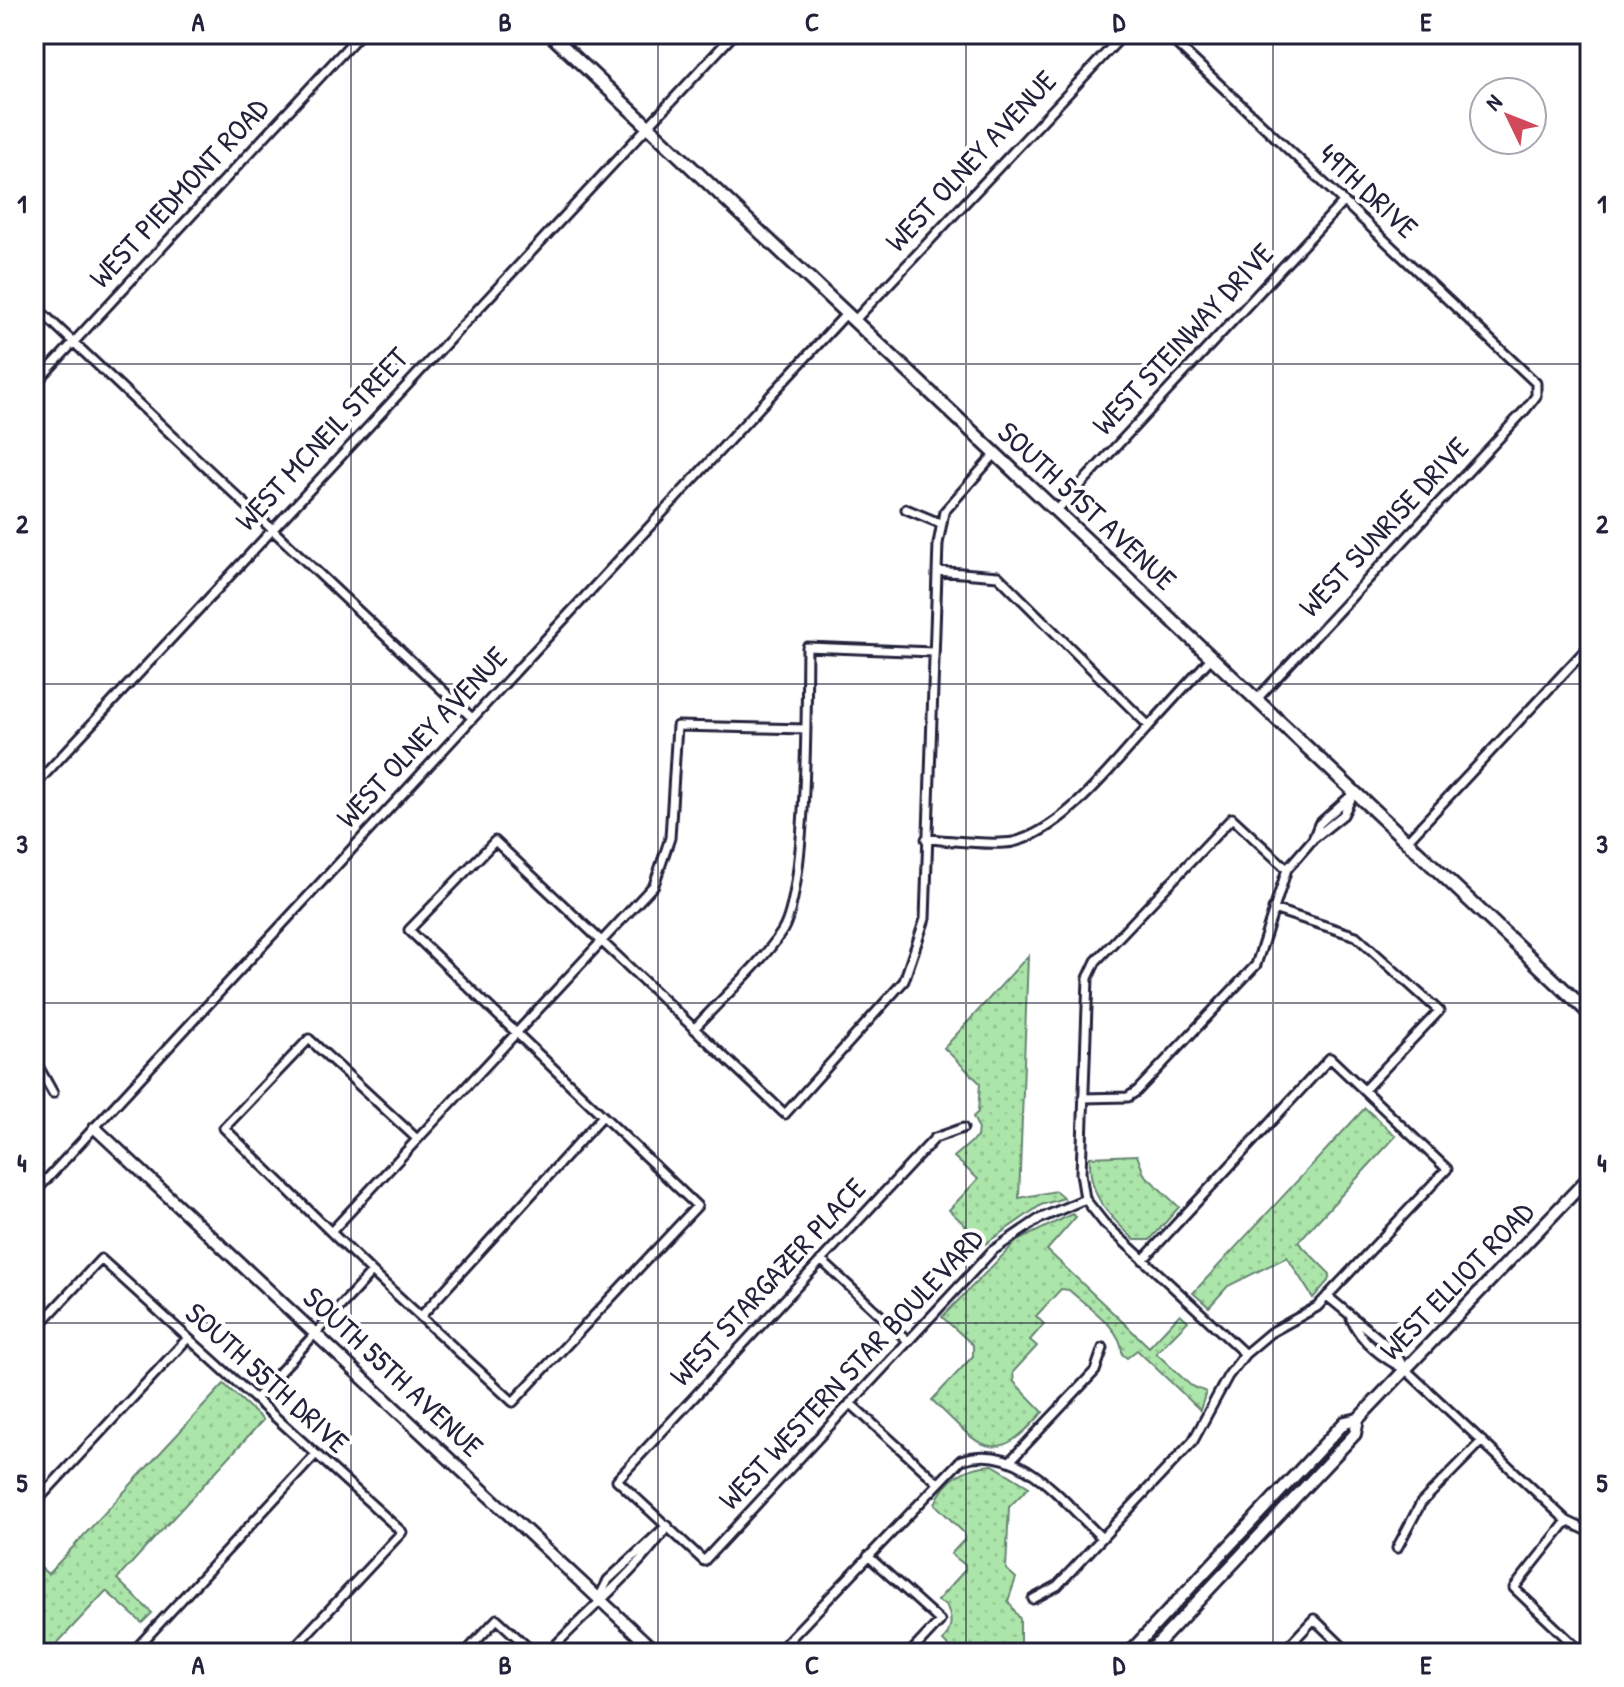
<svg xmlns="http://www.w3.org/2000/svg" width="1624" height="1687" viewBox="0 0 1624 1687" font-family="'Patrick Hand',sans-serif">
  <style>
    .grass { fill: url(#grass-dots); stroke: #668472; stroke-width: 2 }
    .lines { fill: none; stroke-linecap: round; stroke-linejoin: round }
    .street-casing { stroke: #22223b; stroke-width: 13 }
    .secondary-casing { stroke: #22223b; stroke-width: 16 }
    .primary-casing { stroke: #22223b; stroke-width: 17 }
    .street { stroke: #fff; stroke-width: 7 }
    .secondary { stroke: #fff; stroke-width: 10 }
    .primary { stroke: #fff; stroke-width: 11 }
    .grid { fill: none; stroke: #22223b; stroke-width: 2; stroke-opacity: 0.55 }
    .labels { text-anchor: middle; stroke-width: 8; stroke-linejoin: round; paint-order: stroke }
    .street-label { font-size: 30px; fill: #22223b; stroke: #fff }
    .neatline { fill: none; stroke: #22223b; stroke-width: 3 }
    .grid-label { font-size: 26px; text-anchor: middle; font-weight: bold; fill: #22223b }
  </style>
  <defs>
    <pattern id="grass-dots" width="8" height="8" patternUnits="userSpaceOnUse" patternTransform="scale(2)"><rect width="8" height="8" fill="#abe5a9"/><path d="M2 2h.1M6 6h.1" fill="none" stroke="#93c492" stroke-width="1.8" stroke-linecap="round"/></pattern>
  </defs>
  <rect width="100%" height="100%" fill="#fff"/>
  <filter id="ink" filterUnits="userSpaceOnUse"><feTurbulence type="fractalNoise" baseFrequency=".0125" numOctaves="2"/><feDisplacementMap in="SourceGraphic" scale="16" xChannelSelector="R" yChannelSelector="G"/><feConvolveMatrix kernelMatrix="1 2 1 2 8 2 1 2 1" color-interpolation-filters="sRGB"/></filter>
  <g filter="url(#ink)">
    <path class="grass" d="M1028 956 1019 1198 1056 1191 1064 1198 1041 1205 985 1244 949 1210 978 1179 954 1157 977 1137 978 1127 973 1117 978 1112 980 1083 944 1048Z
      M1365 1108 1396 1136 1298 1242 1330 1274 1328 1281 1313 1298 1287 1257 1228 1286 1209 1307 1193 1293Z
      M1137 1155 1144 1174 1179 1207 1150 1240H1135C1108 1215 1088 1196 1090 1157Z
      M1072 1214 1076 1217 1047 1250 1149 1347 1180 1314 1188 1321 1156 1353 1190 1385 1206 1392 1200 1410 1137 1350 1127 1358 1122 1354C1124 1329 1086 1306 1069 1290L1061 1289 1036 1316 1044 1324 1030 1340 1037 1346 1013 1372 1014 1382 1043 1412C991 1472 979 1444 932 1400L973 1356V1345L942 1317 1017 1241Z
      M224 1384 263 1420 117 1579 152 1613 142 1623 106 1591 48 1653H34V1589L37 1585 34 1582V1562L48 1574Z
      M993 1465 1029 1487 1009 1507 1006 1569 1016 1578 1008 1601 1020 1619V1653H955L943 1641C952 1629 953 1619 946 1605L937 1601 965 1570V1565L951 1554 964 1540V1533L935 1504C945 1478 967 1466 993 1465Z"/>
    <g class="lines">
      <defs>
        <path id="street" d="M1166 34 1536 383V396L1526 409 1257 699
          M34 305 472 718
          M854 321 1124 34
          M34 385 360 34
          M906 509 942 524
          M1057 510 1344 201
          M1149 726 1212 657
          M34 786 734 34
          M926 839C950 840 990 846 1013 842 1064 831 1115 762 1149 726L998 576 937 571
          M1313 839 1343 815 1353 795
          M1407 841 1590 645
          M1273 909 1356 936 1439 1011 1364 1090
          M694 1029C721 999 759 966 781 933 808 894 806 703 807 647L933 652
          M34 1059 53 1093
          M1083 1098 1128 1097 1137 1091 1256 965 1287 869 1313 839 1319 824 1355 792
          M963 1128 935 1138 617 1480 704 1561 992 1251 1039 1219 1085 1199
          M416 1138 309 1039 224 1128 372 1272 513 1402 697 1206 409 930 495 841 785 1114 904 981 925 919 938 544 944 512 996 453
          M34 1193 846 314
          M331 1232 654 885 670 838 677 726 806 729
          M821 1260 907 1340
          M1327 1296 1395 1352 1404 1368
          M422 1315 601 1118
          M1351 1319C1362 1343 1383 1358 1406 1370L1567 1521 1590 1532
          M34 1331 101 1259 402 1532 289 1653
          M1245 1354 1104 1223 1085 1199 1081 1173 1088 978 1096 961 1232 818 1287 869
          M255 1399 372 1272
          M850 1403 938 1483
          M1012 1459 1095 1371 1103 1348
          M34 1504 188 1338
          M1567 1521 1514 1588 1576 1647 1587 1653
          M1397 1548 1421 1503 1482 1441
          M868 1556 940 1621 910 1653
          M600 1596 608 1580 662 1530
          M1033 1599 1057 1586 1193 1441 1228 1376 1245 1354 1270 1333 1317 1307 1447 1169 1330 1058 1143 1260
          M132 1653 316 1454
          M465 1653 497 1619 534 1653
          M548 1653C588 1610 634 1574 668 1526
          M799 1653 787 1642 961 1460C1020 1440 1063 1502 1102 1538
          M1282 1653 1314 1619 1349 1653"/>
        <path id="secondary" d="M95 1128 657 1653
          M1129 1653 1345 1422 1358 1419
          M1149 1653 1355 1434 1358 1419 1590 1176"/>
        <path id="primary" d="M550 34 1590 1014"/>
      </defs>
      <use href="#street" class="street-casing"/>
      <use href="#secondary" class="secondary-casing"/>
      <use href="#primary" class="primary-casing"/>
      <use href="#street" class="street"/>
      <use href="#secondary" class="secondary"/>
      <use href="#primary" class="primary"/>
    </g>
  </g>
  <path class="grid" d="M351 34V1653M658 34V1653M966 34V1653M1273 34V1653M34 364H1590M34 684H1590M34 1003H1590M34 1323H1590"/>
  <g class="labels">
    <g class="street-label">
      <text transform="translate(971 161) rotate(-47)" y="10">WEST OLNEY AVENUE</text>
      <text transform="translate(1368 191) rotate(43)" y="10">49TH DRIVE</text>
      <text transform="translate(179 193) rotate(-47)" y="10">WEST PIEDMONT ROAD</text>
      <text transform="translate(1183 339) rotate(-47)" y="10">WEST STEINWAY DRIVE</text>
      <text transform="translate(322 439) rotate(-47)" y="10">WEST MCNEIL STREET</text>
      <text transform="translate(1087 506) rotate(43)" y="10">SOUTH 51ST AVENUE</text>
      <text transform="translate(1384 527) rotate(-47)" y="10">WEST SUNRISE DRIVE</text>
      <text transform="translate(422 737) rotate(-47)" y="10">WEST OLNEY AVENUE</text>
      <text transform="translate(1457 1281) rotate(-46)" y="10">WEST ELLIOT ROAD</text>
      <text transform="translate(768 1282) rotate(-47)" y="10">WEST STARGAZER PLACE</text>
      <text transform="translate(851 1369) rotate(-47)" y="10">WEST WESTERN STAR BOULEVARD</text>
      <text transform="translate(393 1372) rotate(43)" y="10">SOUTH 55TH AVENUE</text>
      <text transform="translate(267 1378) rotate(42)" y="10">SOUTH 55TH DRIVE</text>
    </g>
  </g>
  <rect width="1624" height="1687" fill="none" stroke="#fff" stroke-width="88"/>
  <g transform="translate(1508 116) rotate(313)"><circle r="38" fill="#ffffff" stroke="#a7a7b1" stroke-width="2"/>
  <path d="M0-6L14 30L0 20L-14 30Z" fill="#d1495b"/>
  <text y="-12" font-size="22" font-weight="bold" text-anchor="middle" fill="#22223b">N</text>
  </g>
  <rect x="44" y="44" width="1536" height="1599" class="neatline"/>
  <g class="grid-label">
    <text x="198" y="31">A</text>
    <text x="505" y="31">B</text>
    <text x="812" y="31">C</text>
    <text x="1119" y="31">D</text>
    <text x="1426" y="31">E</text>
    <text x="22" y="213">1</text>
    <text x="1602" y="213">1</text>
    <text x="22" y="533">2</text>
    <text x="1602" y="533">2</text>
    <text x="22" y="853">3</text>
    <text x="1602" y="853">3</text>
    <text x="22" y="1172">4</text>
    <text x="1602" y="1172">4</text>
    <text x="22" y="1492">5</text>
    <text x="1602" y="1492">5</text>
    <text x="198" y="1674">A</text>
    <text x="505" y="1674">B</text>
    <text x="812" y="1674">C</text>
    <text x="1119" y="1674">D</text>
    <text x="1426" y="1674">E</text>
  </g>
</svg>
